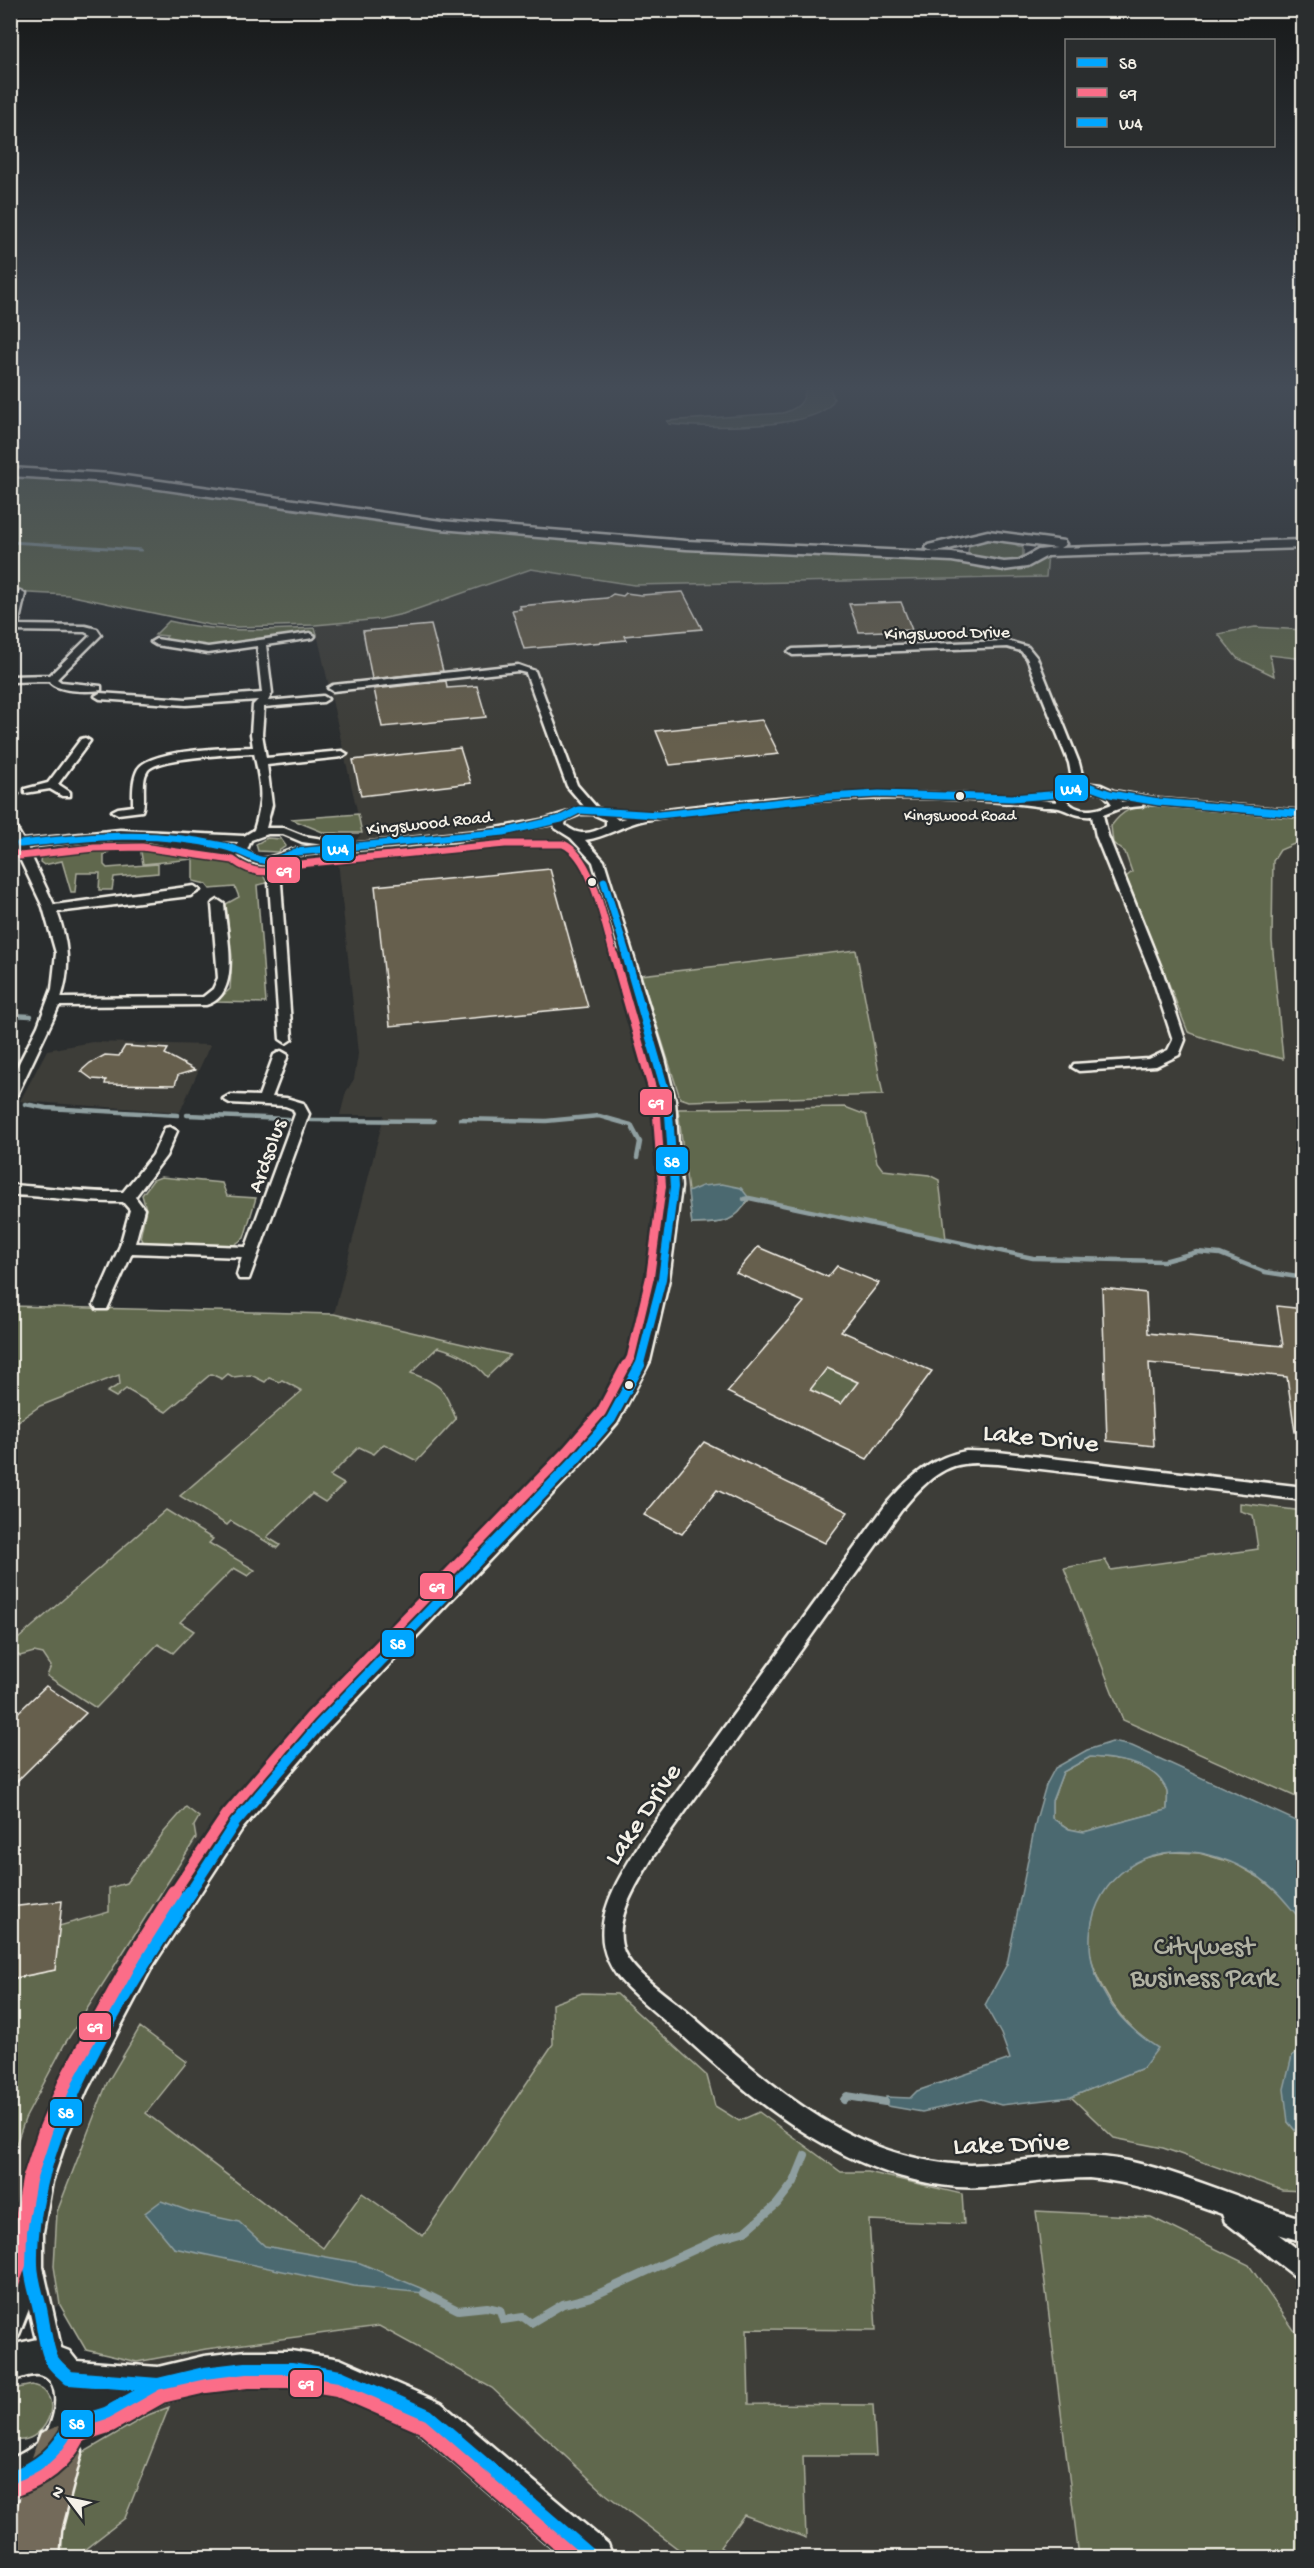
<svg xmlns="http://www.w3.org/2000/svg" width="1314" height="2568" viewBox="0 0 1314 2568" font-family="'Gochi Hand',sans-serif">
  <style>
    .built { fill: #3c3c38 }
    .green { fill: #61684e; stroke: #aaac9b; stroke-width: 1.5 }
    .water { fill: #4c6970; stroke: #8f9fa0; stroke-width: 1.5; fill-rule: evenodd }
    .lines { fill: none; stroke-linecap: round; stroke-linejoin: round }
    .stream-far2 { stroke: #8f9fa0; stroke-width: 3 }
    .stream-far1 { stroke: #8f9fa0; stroke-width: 4.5 }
    .stream { stroke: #8f9fa0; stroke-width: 8 }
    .building { fill: #665e4e; stroke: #f4f1e8; stroke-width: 1.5; fill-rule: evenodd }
    .street-casing { stroke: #f4f1e8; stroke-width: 5 }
    .secondary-casing { stroke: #f4f1e8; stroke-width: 5 }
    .highway-casing { stroke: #f4f1e8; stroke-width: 5 }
    .street { fill: #2a2d2e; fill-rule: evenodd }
    .secondary { fill: #2a2d2e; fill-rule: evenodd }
    .highway { fill: #736b5a; fill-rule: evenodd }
    .bus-1-far3-casing { stroke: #2a2d2e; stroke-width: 10 }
    .bus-1-far2-casing { stroke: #2a2d2e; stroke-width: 13 }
    .bus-1-far1-casing { stroke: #2a2d2e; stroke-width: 15 }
    .bus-1-casing { stroke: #2a2d2e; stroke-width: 18 }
    .bus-2-far3-casing { stroke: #2a2d2e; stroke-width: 10 }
    .bus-2-far2-casing { stroke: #2a2d2e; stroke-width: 13 }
    .bus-2-far1-casing { stroke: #2a2d2e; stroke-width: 15 }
    .bus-2-casing { stroke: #2a2d2e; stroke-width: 18 }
    .bus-3-casing { stroke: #2a2d2e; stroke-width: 10 }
    .bus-1-far3 { stroke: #00a6ff; stroke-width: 7 }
    .bus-1-far2 { stroke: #00a6ff; stroke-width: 8 }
    .bus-1-far1 { stroke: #00a6ff; stroke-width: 10 }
    .bus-1 { stroke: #00a6ff; stroke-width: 14 }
    .bus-2-far3 { stroke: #fb6d88; stroke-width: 7 }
    .bus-2-far2 { stroke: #fb6d88; stroke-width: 8 }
    .bus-2-far1 { stroke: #fb6d88; stroke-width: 10 }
    .bus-2 { stroke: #fb6d88; stroke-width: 14 }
    .bus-3 { stroke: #00a6ff; stroke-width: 7 }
    .bus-dot { fill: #f4f1e8; stroke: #2a2d2e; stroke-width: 2 }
    .labels { text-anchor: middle; stroke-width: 4.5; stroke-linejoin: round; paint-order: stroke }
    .far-bus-label { font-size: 16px; fill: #f4f1e8; stroke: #2a2d2e }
    .far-street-label { font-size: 18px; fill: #f4f1e8; stroke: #2a2d2e }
    .street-label { font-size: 22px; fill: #f4f1e8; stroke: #2a2d2e }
    .near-street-label { font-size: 27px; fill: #f4f1e8; stroke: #2a2d2e }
    .near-park-label { font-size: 27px; fill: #b2b3a3; stroke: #2a2d2e }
    .line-badge { stroke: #2a2d2e; stroke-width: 2 }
    .badge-label { font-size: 16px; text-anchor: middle; font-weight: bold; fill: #fff }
  </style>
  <rect width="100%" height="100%" fill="#2a2d2e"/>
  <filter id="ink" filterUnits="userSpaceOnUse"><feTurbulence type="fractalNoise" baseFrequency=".0167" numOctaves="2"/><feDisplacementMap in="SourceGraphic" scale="12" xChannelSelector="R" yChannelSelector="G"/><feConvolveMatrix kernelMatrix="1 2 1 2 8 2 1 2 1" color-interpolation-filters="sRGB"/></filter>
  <g filter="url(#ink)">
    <path class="built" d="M1303 547V630L1255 627 1219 634 1273 676 1269 655 1304 659 1303 2557H52L81 2454 122 2430 114 2409 113 2380 119 2358 86 2350 60 2305 23 2320 11 2319 10 1306 334 1314 384 1115H340L346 1092 354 1079 358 1054 338 861 362 833 315 625 381 619 403 614 531 569 634 585 1045 577 1048 554Z
      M92 1042 210 1045 180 1112 20 1101 47 1050Z"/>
    <path class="green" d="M806 385H829L834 399C822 431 700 428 669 424L667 421 783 413C799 408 805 402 806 385Z
      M11 474 104 480 303 511 448 528 950 561C985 569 1017 578 1048 554L1046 577 634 585 531 569 403 614 381 619 315 625 237 627 210 625 68 595 11 592Z
      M991 539 1010 542 1023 548V556C1009 566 980 564 968 553L969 545Z
      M169 621C218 633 266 630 315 628L317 634 217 647 167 642 170 640 165 639 167 636 155 635Z
      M1255 627 1303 630V659L1270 655 1274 676 1237 658 1218 634Z
      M1151 806 1303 818V844H1294L1280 850 1273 861 1272 941 1283 1059 1213 1041 1188 1032 1126 877 1132 872 1125 852 1113 843 1111 826C1124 809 1130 808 1151 806Z
      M358 814 362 833H325L291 819Z
      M267 838 281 839 286 846 277 852 258 851 256 844Z
      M150 843 227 859 253 874 263 875 267 883 257 885 266 1003 216 1002 230 989 232 957 226 904 239 897 235 887 210 889 206 884 193 881V859L143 864 140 847 112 850 104 855V865L107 868 158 864V873L114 877 112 890H99L100 873H77L75 892H71L62 861 44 865 40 862 41 855C59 841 125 843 150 843Z
      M856 950 883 1095 689 1101 680 1098 641 975Z
      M845 1107 866 1115 877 1162 883 1170 929 1175 939 1180 946 1239 750 1198C733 1225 721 1223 692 1224L678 1109Z
      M161 1177 222 1183 227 1196 256 1198 244 1238 234 1245 145 1243 140 1238 146 1209 142 1195 153 1180Z
      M11 1306 334 1314 510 1355 487 1377C472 1360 459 1353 438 1347L411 1373C443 1385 443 1388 456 1419L417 1461 384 1444 374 1454 359 1447 330 1476 344 1484 325 1502 312 1494 267 1537 280 1545 277 1548 231 1521 227 1525 180 1496 302 1391 282 1380 279 1382 269 1378 265 1382 251 1375 233 1377 228 1374 222 1379 211 1374 166 1412 126 1389 116 1397 107 1392 120 1384 119 1375 40 1406 11 1426Z
      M810 1364 825 1370 827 1368 861 1384 841 1404 792 1381Z
      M1240 1503 1303 1511V1800L1123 1720 1064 1568 1105 1560 1111 1570 1258 1549 1253 1515 1240 1511Z
      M166 1510 213 1539 209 1543 255 1570 248 1576 234 1568 180 1622 194 1631 173 1653 158 1644 96 1708 47 1676 51 1666 43 1654 34 1652 20 1656 11 1649V1645Z
      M1090 1757C1116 1759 1158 1762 1167 1792 1168 1797 1167 1805 1167 1810L1084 1832 1069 1829 1052 1818V1801L1063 1772Z
      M186 1807 199 1817 194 1826 196 1838 64 2045 25 2119 11 2159V1979L55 1970 59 1926 109 1912V1888L126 1883 164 1832Z
      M1170 1852 1199 1853 1234 1863 1260 1878 1286 1900 1303 1922V2047L1292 2056 1288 2122 1303 2140V2191L1282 2190 1163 2148 1114 2138 1071 2097 1143 2068V2039C1104 2003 1069 1945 1102 1894 1112 1879 1123 1867 1139 1860 1149 1856 1160 1855 1170 1852Z
      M582 1993 617 1994 707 2076 715 2106 739 2121 759 2112 841 2172H868L962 2194 964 2224 869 2220 876 2330 747 2329 749 2404 873 2405 876 2456H803L806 2538 744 2515 720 2547 735 2557 690 2558 607 2495 492 2388 379 2326 206 2349 137 2362 86 2350 60 2305 54 2266 57 2212 107 2083 140 2027 187 2062 146 2113 323 2248 362 2193 423 2236 553 2044 552 2004Z
      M1036 2211 1151 2217 1249 2265 1303 2343V2557H1079Z
      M32 2385C70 2394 44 2449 11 2439V2394L18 2388Z
      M169 2407 125 2518 75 2557 52 2558 55 2515 81 2454 148 2415Z"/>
    <path class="water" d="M722 1184 741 1188 749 1198C734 1225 721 1223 692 1224L688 1192 702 1186Z
      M1112 1742 1132 1746 1303 1824V1922C1289 1907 1277 1889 1259 1877 1117 1787 1017 1958 1158 2048L1143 2068 1071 2097 1001 2105 981 2099 922 2112 888 2106 886 2097 910 2098 917 2091 1010 2059 1001 2034 985 2005 1007 1964 1036 1820 1046 1785 1055 1768 1087 1750ZM1090 1757C1115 1759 1158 1762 1167 1792 1168 1797 1167 1805 1167 1810L1084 1832 1069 1829 1052 1818V1801L1063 1772Z
      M1303 2047V2140L1288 2122 1284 2089 1292 2056Z
      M161 2201 189 2211 239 2222 265 2246 360 2263 423 2289 424 2293 354 2286 174 2248 145 2213Z"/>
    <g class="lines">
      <path class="stream-far2" d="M10 542 141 550"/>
      <path class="stream-far1" d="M10 1015 31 1016
        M25 1104 46 1108 178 1115
        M187 1115 288 1119
        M460 1119 546 1121 599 1116 631 1125 640 1142 637 1158
        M311 1120 434 1121
        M744 1199 749 1198 1033 1258 1164 1261 1197 1252 1220 1254 1265 1272 1304 1278"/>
      <path class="stream" d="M844 2100 847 2096 885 2102
        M424 2293 458 2310 487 2307 500 2310 503 2320 523 2317 531 2323 563 2304 591 2297 718 2239 746 2231 777 2204 794 2182 805 2155"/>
    </g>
    <path class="building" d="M683 592 702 629 624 636 626 640 524 649 512 610 521 609 519 606 607 598 613 594 623 596 626 593 641 595Z
      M901 602 912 630 859 632 849 604Z
      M431 625 443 671 372 679 363 631Z
      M446 681 447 688 477 686 486 717 382 727 374 689Z
      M762 720 779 754 670 765 656 731Z
      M460 748 471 783 361 796 353 760Z
      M550 869 588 1007 390 1026 375 886Z
      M125 1046 168 1049 165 1054 195 1070 178 1075 175 1085 105 1084 106 1080 92 1079 81 1071 90 1063 105 1055 119 1056Z
      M758 1247 828 1277 837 1266 879 1283 841 1331 932 1371 867 1459 727 1392 804 1302 736 1273ZM827 1368 858 1382 841 1404 810 1390Z
      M1102 1288 1146 1293 1148 1333 1219 1340 1283 1346 1277 1306 1304 1309V1432H1295L1287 1377 1149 1363 1154 1446 1107 1441Z
      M704 1442 848 1512 825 1543 717 1490 682 1534 644 1515Z
      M46 1686 86 1713 10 1788V1720Z
      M62 1901 55 1970 10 1979V1907Z"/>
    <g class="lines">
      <defs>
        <path id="street" d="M20 591 25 594 18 625 85 626 97 629 101 635 57 679 61 682 101 686V690C88 692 56 692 49 681L10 682V676L50 675 91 635 85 632 10 631 15 594Z
          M310 633 315 636 313 638 266 645 272 693 268 701 323 696 328 699 323 702 264 707 262 734 266 758 342 751 347 754 342 757 267 765 272 805 266 828H284L304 836 335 841 337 843 331 846 486 830 546 819 585 807 567 786 526 673 518 671 333 691 328 688 333 685 518 665 535 671 577 785 597 808 607 811 618 820C655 809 696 807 734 802 842 791 949 789 1057 802L1055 798 1058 792 1062 791 1067 794 1065 798C1076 815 1096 811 1112 804 1097 780 1080 799 1066 788L1073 784 1069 763 1027 658 1021 651 1007 647 793 655 788 652 793 649 1007 641 1028 647 1037 658 1079 763 1084 783 1101 785 1114 791 1159 799 1304 811V817L1143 803 1142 806 1121 808 1103 815 1108 836 1163 973 1185 1040 1179 1055 1156 1066 1079 1071 1072 1067 1074 1064 1149 1059 1168 1050 1173 1040 1151 973 1096 836 1092 816C1080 817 1073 813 1062 809 1057 807 1049 807 1044 807 1000 801 956 798 912 798 824 798 733 805 645 820 624 824 607 837 585 840L604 861 665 1059 675 1100 681 1187 669 1279 650 1361 617 1423 582 1463 326 1731 242 1829 152 1967 87 2090 68 2134 52 2182 43 2232V2267L64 2361 61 2370 52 2373 43 2370 29 2309 18 2337 10 2341V2293L19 2267 21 2232 30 2182 46 2133 71 2074 138 1953 228 1817 312 1719 570 1455 605 1415 634 1361 655 1279 667 1187 661 1100 651 1059 593 862 571 838 555 828 554 824 454 841 298 855 291 859 281 883 292 1039 286 1043 280 1039 269 883 279 863C262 867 246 864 235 850L238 842 120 836 27 847 54 905 194 886 200 890 190 896 57 912C68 941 71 968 61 998L203 997 213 989 218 978 212 904 218 900 224 904C226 933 243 995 206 1005L59 1006 17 1095 10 1099V1081L38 1026 52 989 56 953 43 907 10 838V823L14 824 23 840 120 830 244 836 254 830C264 798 261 785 254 753 236 754 159 757 148 770 140 781 147 800 142 811L118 814 112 811 118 808 133 806C133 794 132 780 138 769 150 749 230 748 253 747L251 734 253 705 258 700 186 705 100 699 95 696 100 693 186 699 262 693 257 646 208 653 156 645 151 642 156 639 208 647ZM1120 799 1131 801 1121 802ZM581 814H593L606 820V826C592 834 578 837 565 825L566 820ZM268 834H283L302 842 331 846C320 847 308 847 296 849 279 852 263 867 247 850L251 840Z
          M85 738 90 741 58 784 70 792V796H62L50 789 25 793V789L48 783 81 739Z
          M10 791 17 792 18 794 10 798Z
          M281 1051 288 1055 272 1097 286 1098 303 1103 309 1114 249 1279H239L237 1275 242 1257 132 1253 107 1309H97L94 1305 120 1246 130 1210 123 1202C85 1203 48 1196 10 1195V1185C48 1187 85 1193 123 1192L153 1155 165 1128 170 1127 177 1131 166 1156 135 1197 144 1209 135 1243 246 1247 295 1114 293 1109 285 1106 230 1103 223 1099 230 1095 259 1096 274 1055Z
          M966 1451 998 1452 1304 1487V1500L998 1464C987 1464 975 1462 964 1464 937 1467 916 1492 900 1512L654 1855C639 1881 611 1920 624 1952 633 1973 668 1996 686 2011 756 2071 823 2137 916 2158 933 2162 952 2165 970 2165 1023 2163 1074 2149 1128 2161 1188 2174 1245 2201 1304 2219V2242L1278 2234 1304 2254V2280L1296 2277 1225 2222 1222 2214C1178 2198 1135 2182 1089 2178 1046 2178 999 2190 957 2187 846 2177 761 2107 682 2035 663 2019 644 2004 627 1987 579 1939 611 1891 640 1843L888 1502C910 1477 932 1457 966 1451Z"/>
        <path id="secondary" d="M10 468 111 474 441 521 686 541 952 553 1004 562 1018 561 1038 550 1057 548 988 539 941 551 933 552 926 548 928 545 988 531 1064 541 1066 544 1060 548 1304 540V548L1047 556 1027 567 1004 570 952 561 686 549 441 529 111 482 10 476Z
          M37 2339 69 2351 77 2361 158 2367 204 2356 246 2351H291L340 2359 441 2403 608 2544 613 2558H564L415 2429 339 2395 291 2387H246L204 2392 164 2402 119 2427 82 2440C65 2476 46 2482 10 2497V2459C24 2453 39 2445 47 2431 56 2417 63 2378 38 2375 30 2374 19 2379 10 2381V2345Z"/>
        <path id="highway" d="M58 2426 75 2433 82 2450 61 2530 59 2558H11C14 2516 25 2472 41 2433Z"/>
      </defs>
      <use href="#street" class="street-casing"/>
      <use href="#secondary" class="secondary-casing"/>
      <use href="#highway" class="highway-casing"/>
      <use href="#street" class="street"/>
      <use href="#secondary" class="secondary"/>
      <use href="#highway" class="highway"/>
      <defs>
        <path id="bus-1-far3" d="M604 881 627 956"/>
        <path id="bus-1-far2" d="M626 955 668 1100 674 1187 662 1279 639 1367"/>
        <path id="bus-1-far1" d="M189 1894 235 1823 319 1725 576 1459 611 1419 640 1365"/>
        <path id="bus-1" d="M190 1892C122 1994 28 2138 31 2264 31 2279 37 2295 40 2309 43 2322 46 2352 53 2362 57 2368 64 2373 69 2378L158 2385 204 2374 246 2369H291L340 2377 428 2416 593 2558
          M10 2478C39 2468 58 2452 71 2425L106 2414 158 2385"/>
        <path id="bus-2-far3" d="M10 851 20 856 94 848 142 847 233 860C255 877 276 873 300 864L505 844H563C593 856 605 927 614 956"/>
        <path id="bus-2-far2" d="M614 955 656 1102 662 1186 650 1277 631 1357 626 1367"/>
        <path id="bus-2-far1" d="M173 1894 226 1815 310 1717 567 1451 601 1412 626 1365"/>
        <path id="bus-2" d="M10 2290 19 2265 20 2231 29 2180 46 2128 68 2076 135 1954 174 1892
          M13 2490C43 2480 65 2464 80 2435L111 2425 162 2396 206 2386 247 2381H290L337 2389 422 2426 575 2558"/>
        <path id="bus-3" d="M20 844C88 837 155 830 223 846 258 854 255 871 296 852L504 832 561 819 579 810 658 815 828 797 879 794 1012 798 1062 794 1071 788 1088 786 1110 794 1159 802 1304 814"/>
      </defs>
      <use href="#bus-1-far3" class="bus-1-far3-casing"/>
      <use href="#bus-1-far2" class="bus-1-far2-casing"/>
      <use href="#bus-1-far1" class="bus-1-far1-casing"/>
      <use href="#bus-1" class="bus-1-casing"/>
      <use href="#bus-2-far3" class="bus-2-far3-casing"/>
      <use href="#bus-2-far2" class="bus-2-far2-casing"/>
      <use href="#bus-2-far1" class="bus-2-far1-casing"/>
      <use href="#bus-2" class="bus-2-casing"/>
      <use href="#bus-3" class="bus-3-casing"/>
      <use href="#bus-1-far3" class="bus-1-far3"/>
      <use href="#bus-1-far2" class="bus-1-far2"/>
      <use href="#bus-1-far1" class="bus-1-far1"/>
      <use href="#bus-1" class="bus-1"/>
      <use href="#bus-2-far3" class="bus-2-far3"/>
      <use href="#bus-2-far2" class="bus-2-far2"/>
      <use href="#bus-2-far1" class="bus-2-far1"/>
      <use href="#bus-2" class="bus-2"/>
      <use href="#bus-3" class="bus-3"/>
    </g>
  </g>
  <linearGradient id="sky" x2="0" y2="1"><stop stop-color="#171919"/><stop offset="0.52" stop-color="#444c57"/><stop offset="1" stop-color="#444c57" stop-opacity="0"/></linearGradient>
  <rect width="1314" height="745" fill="url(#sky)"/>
  <g class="bus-dot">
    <circle cx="960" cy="796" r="5"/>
    <circle cx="592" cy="882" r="5"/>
    <circle cx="629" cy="1385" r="5"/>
  </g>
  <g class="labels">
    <g class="far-bus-label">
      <text x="960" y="820">Kingswood Road</text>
    </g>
    <g class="far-street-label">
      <text transform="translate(947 632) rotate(-1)" y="6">Kingswood Drive</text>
      <text transform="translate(429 822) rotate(-6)" y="6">Kingswood Road</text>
    </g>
    <g class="street-label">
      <text transform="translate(265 1155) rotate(-70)" y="8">Ardsolus</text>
    </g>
    <g class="near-street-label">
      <text transform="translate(1041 1436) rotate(6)" y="9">Lake Drive</text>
      <text transform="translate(641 1813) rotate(-56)" y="9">Lake Drive</text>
      <text transform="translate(1011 2142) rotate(-2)" y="9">Lake Drive</text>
    </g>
    <g class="near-park-label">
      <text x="1204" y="1954">Citywest<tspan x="1204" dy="31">Business Park</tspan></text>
    </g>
  </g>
  <g class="line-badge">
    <rect x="1054" y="774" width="35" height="28" rx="6" fill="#00a6ff"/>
    <rect x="321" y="834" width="34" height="28" rx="6" fill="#00a6ff"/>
    <rect x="266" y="856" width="35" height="28" rx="6" fill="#fb6d88"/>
    <rect x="639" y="1088" width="34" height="28" rx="6" fill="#fb6d88"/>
    <rect x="655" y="1146" width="34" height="29" rx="6" fill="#00a6ff"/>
    <rect x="419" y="1572" width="35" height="28" rx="6" fill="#fb6d88"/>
    <rect x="381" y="1629" width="34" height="29" rx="6" fill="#00a6ff"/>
    <rect x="78" y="2012" width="34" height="29" rx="6" fill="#fb6d88"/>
    <rect x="49" y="2098" width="34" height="29" rx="6" fill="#00a6ff"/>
    <rect x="289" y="2369" width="34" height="29" rx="6" fill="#fb6d88"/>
    <rect x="60" y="2409" width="34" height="29" rx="6" fill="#00a6ff"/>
  </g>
  <g class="badge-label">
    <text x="1071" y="794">W4</text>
    <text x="338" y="854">W4</text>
    <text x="284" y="876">69</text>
    <text x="656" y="1108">69</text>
    <text x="672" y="1167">S8</text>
    <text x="437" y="1592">69</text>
    <text x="398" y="1649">S8</text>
    <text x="95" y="2032">69</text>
    <text x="66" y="2118">S8</text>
    <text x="306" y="2389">69</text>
    <text x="77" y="2429">S8</text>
  </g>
  <rect width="1314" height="2568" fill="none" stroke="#2a2d2e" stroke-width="36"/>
  <rect x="18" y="18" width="1278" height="2532" fill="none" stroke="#f4f1e8" stroke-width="2" filter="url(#ink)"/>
  <rect x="1065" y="39" width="210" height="108" fill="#2a2d2e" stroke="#7b7b78" stroke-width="1.5"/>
  <rect x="1077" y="58" width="30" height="9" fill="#00a6ff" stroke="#7b7b78" stroke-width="1.5"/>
  <text x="1119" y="69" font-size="18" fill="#f4f1e8">S8</text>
  <rect x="1077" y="88" width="30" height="9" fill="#fb6d88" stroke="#7b7b78" stroke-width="1.5"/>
  <text x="1119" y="99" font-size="18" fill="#f4f1e8">69</text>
  <rect x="1077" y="118" width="30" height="9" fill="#00a6ff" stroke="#7b7b78" stroke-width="1.5"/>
  <text x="1119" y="129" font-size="18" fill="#f4f1e8">W4</text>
  <g transform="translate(69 2499) rotate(302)" stroke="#2a2d2e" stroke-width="4.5" paint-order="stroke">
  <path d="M0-4.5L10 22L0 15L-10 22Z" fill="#f4f1e8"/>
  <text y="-9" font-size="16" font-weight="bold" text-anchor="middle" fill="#f4f1e8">N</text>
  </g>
</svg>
